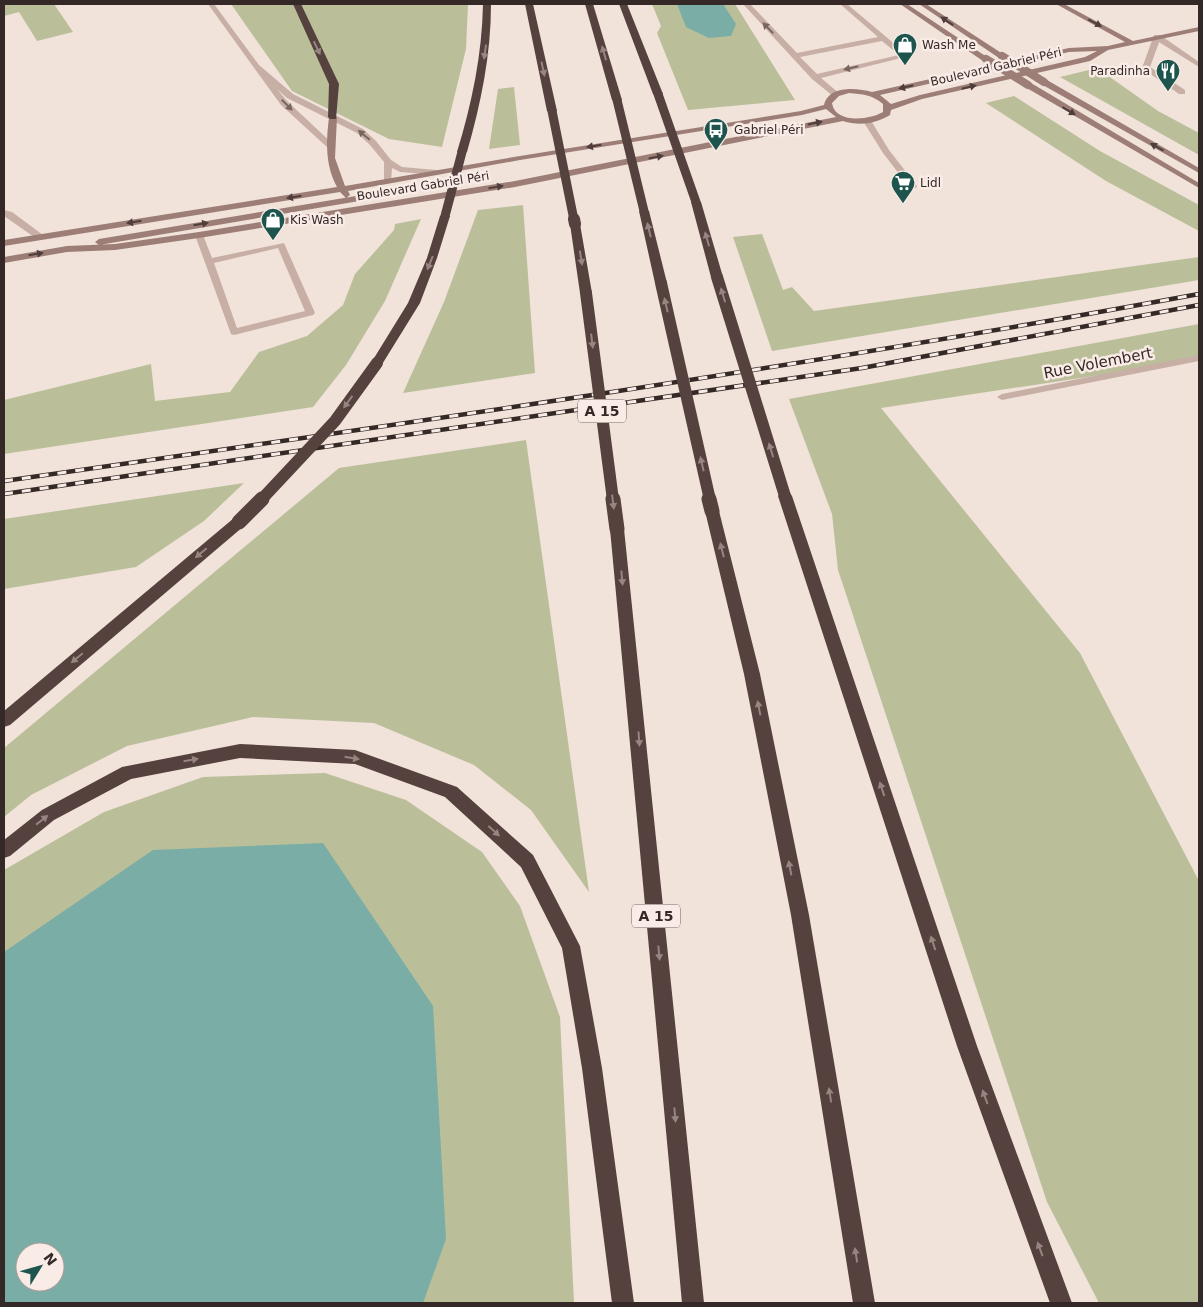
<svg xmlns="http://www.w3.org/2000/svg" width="1203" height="1307" viewBox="0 0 1203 1307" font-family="'DejaVu Sans',sans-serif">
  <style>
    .green { fill: #babf9a; fill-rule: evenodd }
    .water { fill: #79ada6; fill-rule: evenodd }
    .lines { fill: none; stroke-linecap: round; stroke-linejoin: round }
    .lane { fill: #c8afa6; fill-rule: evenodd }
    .street { fill: #c8afa6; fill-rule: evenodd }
    .secondary { fill: #9c7e77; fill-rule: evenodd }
    .highway { fill: #55413e; fill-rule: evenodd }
    .rail-casing { stroke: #352927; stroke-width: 4.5 }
    .rail { stroke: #f9ece6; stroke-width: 3; stroke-dasharray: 9; stroke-linecap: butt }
    .secondary-bridge { stroke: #9c7e77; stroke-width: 8 }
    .highway-bridge-far2 { stroke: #55413e; stroke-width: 9 }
    .highway-bridge-far1 { stroke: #55413e; stroke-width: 12 }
    .highway-bridge { stroke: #55413e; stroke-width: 15 }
    .oneway { fill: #4f3e3b }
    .oneway2 { fill: #776560 }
    .oneway3 { fill: #978581 }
    .labels { text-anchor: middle; stroke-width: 5; stroke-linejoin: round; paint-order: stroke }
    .far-poi-label { font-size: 12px; fill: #352927; stroke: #f9ece6; text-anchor: start }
    .far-street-label { font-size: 12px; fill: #352927; stroke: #f9ece6 }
    .shield { fill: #f9ece6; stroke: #706460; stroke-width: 1 }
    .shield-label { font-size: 14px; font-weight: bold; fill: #352927 }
    .street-label { font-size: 15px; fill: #352927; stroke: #f9ece6 }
  </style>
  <rect width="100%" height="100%" fill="#f1e2da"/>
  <path class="green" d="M4 4H54L73 32 37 41 19 12 4 16Z
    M231 4H468L466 49 442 147 389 139 292 91Z
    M652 4H735L795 100 688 110 657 33 661 26Z
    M1097 68 1158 111 1199 133V155L1060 77Z
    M514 87 520 145 489 149 498 89Z
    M1014 96 1100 151 1199 205V231L1106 181 986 103Z
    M523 205 535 373 403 393 444 302 478 210Z
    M421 219 385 301 346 365 313 407 4 454V400L151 364 155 401 230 392 259 352 307 336 343 305 355 274 394 230 395 224Z
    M762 234 783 290 792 287 814 311 1199 257V280L772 351 733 237Z
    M1199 324V356L1120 372 881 408 1080 653 1199 881V1303H1099L1047 1202 838 570 832 514 789 399Z
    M526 440 589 892 531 810 474 765 374 723 253 717 127 746 31 795 4 817V748L339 468Z
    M244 483 204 521 136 567 4 589V519Z
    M325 773 406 800 482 852 520 906 560 1017 574 1303H4V870L104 812 203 777ZM25 1252H55V1282H25Z"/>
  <path class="water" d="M677 4H723L736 24 731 36 709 38 686 27Z
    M323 843 433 1006 446 1239 423 1303H4V952L153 850ZM25 1252H55V1282H25Z"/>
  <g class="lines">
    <path class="lane" d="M743 4H750L797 53 878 37 840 4H847L909 56 821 78 840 94 833 96 812 79ZM882 41 899 55 817 74 800 57Z
      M1154 35 1161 37 1150 67 1185 90V94H1179L1142 68Z
      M864 119H870L889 150 917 186 916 188H910L883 153 863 121Z
      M4 210 12 212 43 235V239H37L4 216Z
      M199 232 203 235 212 258 284 243 315 313 313 315 234 335 231 334 195 235ZM278 248 305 311 237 328 214 263Z"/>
    <path class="street" d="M208 4H214L259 65 293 94 363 129 376 141 391 160 402 167 436 170 439 171V175L400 172 392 168 391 182 384 184V162L370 145 357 133 287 98 277 89 287 101 334 145 327 147 281 105Z
      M1154 35H1160L1199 62V67L1154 39Z
      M1199 355V361L1002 400 997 397 1002 394Z"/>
    <path class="secondary" d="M900 4H907L990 59 983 61Z
      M919 4H926L1006 56 999 58Z
      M1056 4H1064L1133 41 1199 27V31L1108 50 1090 61 922 99 891 110 890 115C875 124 859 126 843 121L515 187 199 238 115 250 67 252 4 263V257L67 246 115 244 199 232 515 181 836 117 826 109 802 115 520 160 348 191 350 195 346 198 340 192 4 246V240L337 187C325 165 326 142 329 117L333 115 337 117 335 158 345 186 520 156 801 111 824 105C829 85 857 88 872 92L1069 48 1108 46 1125 42ZM1097 51 1085 57 920 95 891 104 880 95 1069 52ZM849 93C862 94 873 95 883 104V112C870 120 835 124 832 103L839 96Z
      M1041 80H1047L1199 168V173L1041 84Z
      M1025 83H1031L1199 183V188L1025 87Z
      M392 190 395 191V195L99 245 95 242 99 239Z"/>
    <path class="highway" d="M293 4H301L339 84 336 119H330L328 117 329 84Z
      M483 4H491C491 55 481 103 467 152L462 155 457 152C472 103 482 55 483 4Z
      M525 4H533L557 111 555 113 552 114 547 111Z
      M585 4H593L622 100 620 102 617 103 612 100Z
      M619 4H627L663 94 661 96H655L653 94Z
      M696 199 701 202 723 277 721 279 717 280 711 277 691 202Z
      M644 208 649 211 667 283 661 286 655 283 639 211Z
      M445 213 450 216 437 258 420 303 381 366H373L371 363 408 303 427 258 440 216Z
      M575 221 580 224 592 293 586 296 580 293 570 224Z
      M785 491 790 493 792 496 977 1046 1072 1303H1050L957 1046 778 496 780 493Z
      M712 506 717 508 719 511 760 674 809 915 875 1303H853L791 915 744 674 705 511 707 508Z
      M239 517 244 518 246 522 244 526 10 725 4 727V711L234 518Z
      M617 524 622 525 624 529 704 1303H682L610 529 612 525Z
      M240 744 355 750 457 787 533 855 580 946 602 1068 634 1303H612L582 1068 562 948 521 867 445 797 355 764 240 758 131 779 54 820 10 856 4 858V840L42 810 122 767Z"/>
    <defs>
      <path id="rail" d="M4 481C403 424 802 367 1199 294
        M4 494 862 368 1199 305"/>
    </defs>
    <use href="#rail" class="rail-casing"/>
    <use href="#rail" class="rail"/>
    <path class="secondary-bridge" d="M1002 56 1044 82
      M986 59 1028 85"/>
    <path class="highway-bridge-far2" d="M658 94 696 202
      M617 100 644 211
      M552 111 574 220
      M445 216 462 152"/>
    <path class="highway-bridge-far1" d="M574 219 575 224
      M717 277 785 496
      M661 283 710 500
      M586 293 613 500
      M261 500 335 421 377 363"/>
    <path class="highway-bridge" d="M613 499 617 529
      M709 499 712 511
      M239 522 262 499"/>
  </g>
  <defs><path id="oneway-solid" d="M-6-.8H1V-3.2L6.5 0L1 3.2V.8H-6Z" transform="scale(1.25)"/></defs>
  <g class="oneway">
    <use href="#oneway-solid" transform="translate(947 21) rotate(-146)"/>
    <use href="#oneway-solid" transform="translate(1095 23) rotate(28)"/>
    <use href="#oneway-solid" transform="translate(906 87) rotate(167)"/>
    <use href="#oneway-solid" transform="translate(969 87) rotate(-13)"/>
    <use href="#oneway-solid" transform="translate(1069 111) rotate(31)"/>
    <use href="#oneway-solid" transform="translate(815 123) rotate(-11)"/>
    <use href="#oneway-solid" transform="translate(594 146) rotate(171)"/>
    <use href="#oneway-solid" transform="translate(1157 147) rotate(-151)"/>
    <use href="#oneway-solid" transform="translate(656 157) rotate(-11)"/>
    <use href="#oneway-solid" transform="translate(496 187) rotate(-9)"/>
    <use href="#oneway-solid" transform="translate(294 197) rotate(171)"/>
    <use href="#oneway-solid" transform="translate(134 222) rotate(171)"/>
    <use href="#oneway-solid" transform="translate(201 224) rotate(-9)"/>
    <use href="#oneway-solid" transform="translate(36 254) rotate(-9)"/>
  </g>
  <g class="oneway2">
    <use href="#oneway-solid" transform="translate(768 28) rotate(-134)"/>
    <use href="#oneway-solid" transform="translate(851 68) rotate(167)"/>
    <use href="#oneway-solid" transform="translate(287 105) rotate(45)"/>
    <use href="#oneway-solid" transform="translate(364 135) rotate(-140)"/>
  </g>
  <g class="oneway3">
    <use href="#oneway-solid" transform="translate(317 48) rotate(65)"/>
    <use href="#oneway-solid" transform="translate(485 52) rotate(98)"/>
    <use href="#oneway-solid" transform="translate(604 53) rotate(-106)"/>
    <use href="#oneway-solid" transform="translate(543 69) rotate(78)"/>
    <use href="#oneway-solid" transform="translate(649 230) rotate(-104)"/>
    <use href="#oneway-solid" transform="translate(707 239) rotate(-106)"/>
    <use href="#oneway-solid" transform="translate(581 258) rotate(81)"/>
    <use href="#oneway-solid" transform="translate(430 263) rotate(112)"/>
    <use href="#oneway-solid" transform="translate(723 295) rotate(-107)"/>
    <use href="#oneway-solid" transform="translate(666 305) rotate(-103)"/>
    <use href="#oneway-solid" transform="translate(592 341) rotate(83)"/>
    <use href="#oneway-solid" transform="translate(348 402) rotate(126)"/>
    <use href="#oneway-solid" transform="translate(771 450) rotate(-107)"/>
    <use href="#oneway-solid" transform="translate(702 464) rotate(-103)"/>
    <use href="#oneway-solid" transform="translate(613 502) rotate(83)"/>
    <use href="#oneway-solid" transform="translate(722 550) rotate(-104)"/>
    <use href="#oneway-solid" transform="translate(201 553) rotate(140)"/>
    <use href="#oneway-solid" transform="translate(622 578) rotate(85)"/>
    <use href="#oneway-solid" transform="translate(77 658) rotate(140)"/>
    <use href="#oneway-solid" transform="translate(759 708) rotate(-101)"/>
    <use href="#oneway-solid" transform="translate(639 739) rotate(86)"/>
    <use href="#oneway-solid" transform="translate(352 758) rotate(9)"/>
    <use href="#oneway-solid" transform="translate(191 760) rotate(-10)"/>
    <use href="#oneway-solid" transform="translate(882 789) rotate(-108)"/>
    <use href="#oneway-solid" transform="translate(42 820) rotate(-38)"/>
    <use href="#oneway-solid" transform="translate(494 831) rotate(42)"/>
    <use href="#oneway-solid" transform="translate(790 868) rotate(-101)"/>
    <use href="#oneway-solid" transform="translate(933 943) rotate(-108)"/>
    <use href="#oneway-solid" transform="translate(659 953) rotate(85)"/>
    <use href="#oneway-solid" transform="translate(830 1095) rotate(-99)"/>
    <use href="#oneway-solid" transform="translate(985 1097) rotate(-110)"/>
    <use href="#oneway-solid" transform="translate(675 1115) rotate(85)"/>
    <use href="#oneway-solid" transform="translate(1040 1249) rotate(-110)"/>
    <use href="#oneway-solid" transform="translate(856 1255) rotate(-99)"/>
  </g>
  <defs>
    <symbol id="shop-pin" viewBox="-11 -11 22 30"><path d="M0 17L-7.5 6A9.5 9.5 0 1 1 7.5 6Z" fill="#1d554e" stroke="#f9ece6"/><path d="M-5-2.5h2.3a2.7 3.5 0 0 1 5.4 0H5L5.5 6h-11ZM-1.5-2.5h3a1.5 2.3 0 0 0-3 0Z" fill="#fff"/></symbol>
    <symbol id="restaurant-pin" viewBox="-11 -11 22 30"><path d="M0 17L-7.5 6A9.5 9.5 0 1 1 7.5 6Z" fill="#1d554e" stroke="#f9ece6"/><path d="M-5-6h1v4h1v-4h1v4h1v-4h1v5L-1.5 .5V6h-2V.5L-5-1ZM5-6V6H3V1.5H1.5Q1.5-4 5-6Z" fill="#fff"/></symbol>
    <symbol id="bus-pin" viewBox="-11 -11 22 30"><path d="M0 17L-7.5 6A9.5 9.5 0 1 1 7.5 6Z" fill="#1d554e" stroke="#f9ece6"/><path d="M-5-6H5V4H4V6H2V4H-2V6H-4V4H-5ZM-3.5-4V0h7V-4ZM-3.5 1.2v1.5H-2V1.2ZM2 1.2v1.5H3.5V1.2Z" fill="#fff"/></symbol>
    <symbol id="supermarket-pin" viewBox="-11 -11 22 30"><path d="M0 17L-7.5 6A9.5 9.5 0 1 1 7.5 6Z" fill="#1d554e" stroke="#f9ece6"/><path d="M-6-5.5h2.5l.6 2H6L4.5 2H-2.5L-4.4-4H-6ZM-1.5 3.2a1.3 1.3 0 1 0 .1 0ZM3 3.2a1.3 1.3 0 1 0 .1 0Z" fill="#fff"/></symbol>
  </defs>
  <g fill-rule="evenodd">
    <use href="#shop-pin" x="891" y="31" width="28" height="38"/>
    <use href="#restaurant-pin" x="1154" y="57" width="28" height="38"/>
    <use href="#bus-pin" x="702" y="116" width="28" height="38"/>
    <use href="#supermarket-pin" x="889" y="169" width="28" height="38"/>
    <use href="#shop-pin" x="259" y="206" width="28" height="38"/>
  </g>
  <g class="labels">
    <g class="far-poi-label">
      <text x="922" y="49">Wash Me</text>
      <text x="1150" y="75" text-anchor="end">Paradinha</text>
      <text x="734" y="134">Gabriel Péri</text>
      <text x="920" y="187">Lidl</text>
      <text x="290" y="224">Kis Wash</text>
    </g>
    <g class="far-street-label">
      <text transform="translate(996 67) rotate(-13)" y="4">Boulevard Gabriel Péri</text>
      <text transform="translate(423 186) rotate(-9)" y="4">Boulevard Gabriel Péri</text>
    </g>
    <g class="shield">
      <rect x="578" y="399.5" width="48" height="23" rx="4"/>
      <rect x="632" y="904.5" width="48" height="23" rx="4"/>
    </g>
    <g class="shield-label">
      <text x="602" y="416">A 15</text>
      <text x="656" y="921">A 15</text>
    </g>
    <g class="street-label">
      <text transform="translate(1098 363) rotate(-11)" y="5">Rue Volembert</text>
    </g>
  </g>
  <rect width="1203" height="1307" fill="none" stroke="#352927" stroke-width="10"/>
  <g transform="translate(40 1267) rotate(53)"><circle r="24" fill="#f9ece6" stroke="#ab9e9a"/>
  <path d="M0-4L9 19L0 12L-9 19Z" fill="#1d554e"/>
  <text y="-8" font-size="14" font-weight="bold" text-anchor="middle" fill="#352927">N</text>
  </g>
</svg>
